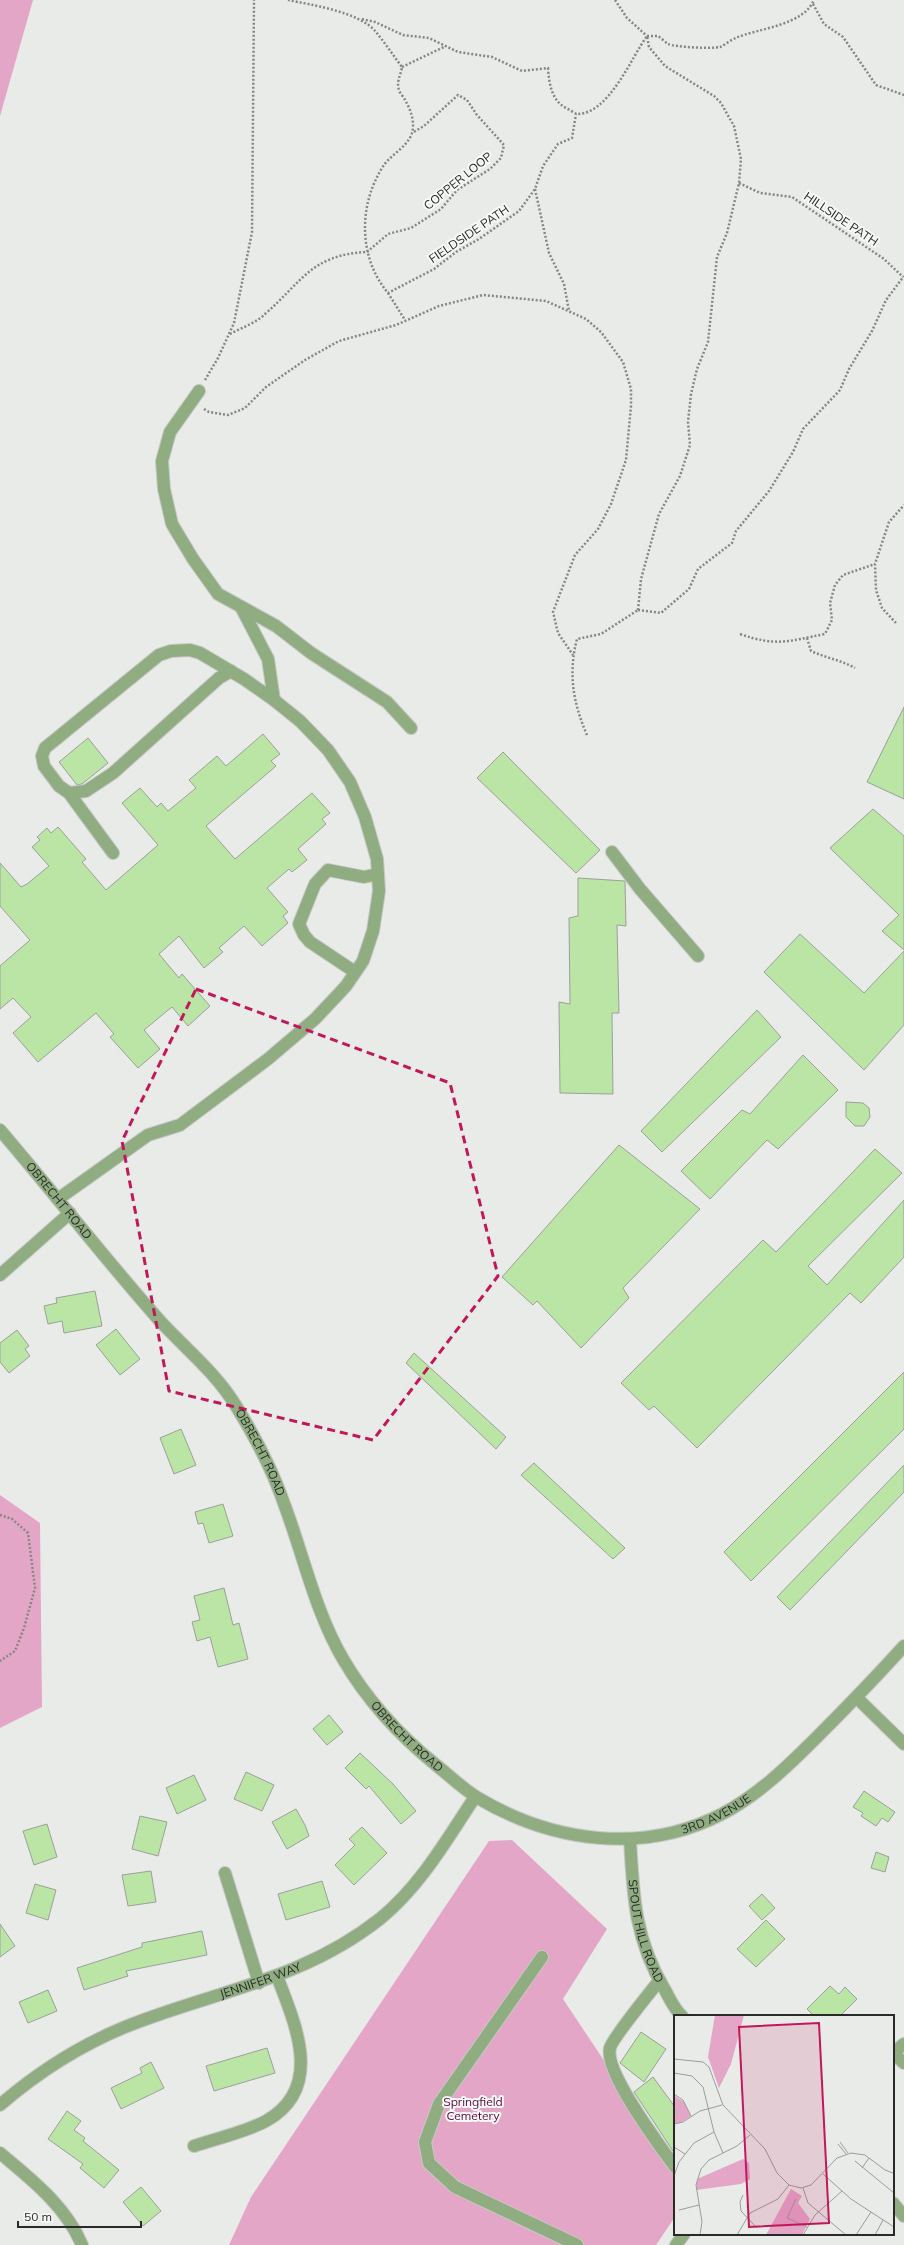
<svg xmlns="http://www.w3.org/2000/svg" width="904" height="2245" viewBox="0 0 904 2245" font-family="Mulish,sans-serif">
  <style>
    .green { fill: #e4a6c7 }
    .building { fill: #bae5a5; stroke: #9d9f9c }
    .lines { fill: none; stroke-linecap: round; stroke-linejoin: round }
    .minor-casing { stroke: #c6c8c5; stroke-width: 14 }
    .path { stroke: #868785; stroke-width: 2.5; stroke-dasharray: 2 2; stroke-linecap: butt }
    .minor { stroke: #8fad80; stroke-width: 12 }
    .marked { fill: none; stroke: #c2185b; stroke-width: 3; stroke-dasharray: 8 5; stroke-linejoin: round }
    .labels { text-anchor: middle; stroke-width: 4; stroke-linejoin: round; paint-order: stroke }
    .street-label { font-size: 12px; fill: #292928; stroke: #f7f9f6 }
    .park-label { font-size: 12px; fill: #5c0740; stroke: #f7f9f6 }
    .inset-road { fill: none; stroke: #9c9d9b; stroke-width: 1 }
    .view { fill: #c2185b; fill-opacity: 0.15; stroke: #c2185b; stroke-width: 2 }
    .inset-edge { fill: none; stroke: #292928; stroke-width: 2 }
  </style>
  <rect width="100%" height="100%" fill="#e9ebe8"/>
  <path class="green" d="M0 0H33L0 116Z
    M0 1495 40 1523 42 1707 0 1728Z
    M512 1840 607 1929 563 1999 675 2167V2217L656 2245H229L251 2197 489 1841Z"/>
  <path class="building" d="M904 707V799L867 782Z
    M263 734 280 754 271 761 276 766 206 826 235 859 312 793 330 813 322 819 326 824 298 849 307 860 292 872 289 869 267 888 288 912 283 916 288 923 262 946 244 926 219 948 223 952 204 968 179 936 159 954 179 978 182 974 210 1006 188 1026 172 1007 167 1011 144 1030 160 1049 138 1068 110 1037 114 1034 96 1013 38 1062 13 1033 31 1017 13 998 0 1009V966L30 940 0 906V863L21 887 27 884 49 866 32 847 40 840 37 837 47 828 51 833 58 827 86 859 82 862 106 890 158 845 122 803 140 788 157 807 161 803 168 811 196 788 189 780 217 756 226 766Z
    M88 738 108 763 82 784 77 785 59 762Z
    M503 752 600 850 576 873 477 778Z
    M873 809 904 836V950L882 931 899 915 830 848Z
    M578 878 625 881 626 926 617 925 619 1013H612L613 1094 560 1093 559 1002 570 1004 569 918 578 916Z
    M800 934 864 993 904 951V1025L864 1070 764 972Z
    M757 1010 781 1037 662 1152 641 1131Z
    M803 1055 838 1090 778 1149 767 1140 710 1199 681 1171 742 1110 750 1114Z
    M846 1102 863 1103 869 1108 870 1117 864 1126H855L846 1117Z
    M619 1145 700 1209 623 1288 629 1298 581 1348 537 1301 533 1305 502 1277Z
    M875 1149 902 1173 808 1266 827 1285 904 1200V1257L861 1303 850 1293 697 1448 654 1406 649 1410 621 1383 763 1240 776 1252Z
    M95 1291 102 1326 64 1333 62 1321 48 1324 44 1306 57 1303 56 1298Z
    M116 1329 140 1359 120 1375 96 1345Z
    M17 1330 29 1346 25 1349 30 1356 9 1373 0 1362V1343Z
    M414 1353 506 1437 496 1449 406 1363Z
    M904 1372V1429L751 1581 724 1552Z
    M181 1429 196 1465 174 1474 160 1438Z
    M534 1463 625 1548 613 1559 521 1475Z
    M904 1465V1492L790 1610 777 1597Z
    M223 1504 233 1536 209 1543 203 1523 198 1524 195 1512Z
    M224 1588 233 1625 239 1623 248 1659 218 1667 210 1637 197 1641 192 1622 200 1620 194 1596Z
    M329 1715 343 1732 327 1745 313 1729Z
    M360 1753 393 1784 416 1811 401 1824 369 1786 366 1789 345 1768Z
    M246 1772 274 1785 262 1811 234 1799Z
    M194 1775 206 1800 177 1814 166 1788Z
    M864 1791 895 1812 888 1822 882 1818 876 1826 861 1816 863 1813 853 1807Z
    M296 1809 305 1825 309 1836 287 1849 272 1822Z
    M140 1816 167 1822 158 1856 132 1849Z
    M47 1824 57 1857 34 1865 23 1831Z
    M362 1827 387 1853 354 1885 335 1865 355 1845 349 1839Z
    M876 1852 889 1857 885 1872 871 1868Z
    M151 1871 156 1902 128 1906 122 1875Z
    M322 1881 330 1907 286 1920 278 1894Z
    M35 1884 56 1890 48 1920 26 1913Z
    M762 1894 775 1908 762 1920 749 1906Z
    M766 1920 785 1939 756 1967 737 1949Z
    M0 1924 15 1946 0 1957Z
    M202 1931 207 1955 126 1971 128 1976 84 1990 77 1968 142 1947V1943Z
    M830 1986 839 1994 845 1987 857 1999 840 2016H814L807 2009Z
    M48 1990 57 2011 28 2023 19 2002Z
    M641 2032 666 2049 644 2082 620 2063Z
    M267 2048 275 2073 214 2091 206 2066Z
    M151 2062 164 2088 121 2109 111 2088 142 2073 140 2068Z
    M653 2077 675 2107V2154L634 2092Z
    M67 2111 81 2121 74 2130 85 2138 83 2141 119 2170 104 2188 80 2168 83 2164 48 2139Z
    M141 2187 161 2211 143 2226 123 2202Z"/>
  <g class="lines">
    <defs>
      <g id="minor">
        <path d="M199 391 170 432 162 461 164 489 172 524 193 559 218 594 276 626 311 653 387 702 411 728"/>
        <path d="M241 607 268 659 274 700"/>
        <path d="M69 793 86 791 113 773 219 678 231 671"/>
        <path d="M612 852 640 889 698 956"/>
        <path d="M355 972 310 942 304 935 299 924 315 884 328 870 364 877 378 874"/>
        <path id="s1" d="M0 1130C54 1193 105 1259 160 1321 186 1349 216 1373 236 1406 256 1438 274 1473 286 1509 304 1558 316 1613 343 1659 367 1700 400 1736 436 1765 450 1776 463 1789 478 1798 552 1842 643 1855 722 1814 758 1795 787 1767 816 1738 846 1708 875 1678 904 1646"/>
        <path d="M58 1199 148 1135 180 1125 268 1059 315 1019 346 986 363 961 373 931 379 891 377 859 365 817 350 782 328 750 300 721 274 700 244 679 200 653 190 650 171 651 159 655 45 748 42 756 44 766 59 786 69 793 113 853"/>
        <path d="M0 1275 70 1213"/>
        <path d="M857 1698 904 1744"/>
        <path id="s2" d="M630 1839C633 1897 635 1940 665 1990 670 1999 674 2009 682 2016"/>
        <path d="M225 1873 259 1983"/>
        <path d="M542 1957 439 2104 425 2142 429 2163 455 2187 577 2245"/>
        <path d="M659 1981C651 1991 612 2039 610 2048 604 2072 660 2146 675 2167"/>
        <path d="M893 2053 904 2063"/>
        <path d="M893 2053 904 2044"/>
        <path id="s3" d="M0 2105C37 2073 79 2046 125 2027 214 1991 302 1981 381 1918 421 1885 447 1839 475 1797"/>
        <path d="M194 2146C215 2139 248 2131 266 2121 325 2088 295 2024 277 1976"/>
        <path d="M0 2153C31 2179 66 2206 82 2245"/>
        <path d="M893 2203 904 2216"/>
        <path d="M676 2245 684 2234"/>
      </g>
    </defs>
    <use href="#minor" class="minor-casing"/>
    <path class="path" d="M288 0C312 5 360 12 376 32 385 43 393 55 402 67 401 75 396 81 399 90 400 94 404 97 405 100 411 110 415 122 412 133 408 146 392 154 384 165 358 204 358 257 388 293L434 269 456 252 479 239 519 211 535 189 543 166 558 144 572 138 576 114
      M615 0 627 18 647 36
      M813 4 824 24 843 37 876 85 904 95
      M362 19 375 22 403 35 429 38 458 52 492 57 522 71 548 68C549 84 552 101 566 108 570 110 574 113 577 114 609 114 631 58 647 36
      M647 36H658C661 38 665 42 668 44 675 47 711 49 720 47 725 45 730 40 736 38 758 28 803 26 814 0
      M402 67 446 46
      M739 183 760 193 792 197 884 259 903 277
      M535 189 549 253 564 284 569 311
      M367 252 388 234 411 228 441 209 457 190 490 169 501 158 504 145 477 115 467 100 458 95 424 126 412 133
      M388 293 405 320
      M230 334C241 328 256 323 265 314 302 282 311 255 366 252
      M205 380 218 358 234 323 252 232 254 0
      M204 409 209 412 228 415 245 408 266 387 305 360 339 341 396 325 439 306 483 295 546 301 586 319 601 332 623 362 631 389V406L626 460 611 504 598 529 575 555 553 612 558 633 573 655
      M638 610 641 579 659 514 680 476 690 445 688 422 691 394 697 369 708 342 717 257 727 233 739 183 741 159 734 126 721 103 714 96 665 66 649 47 647 36
      M638 610 661 613 689 589 698 569 732 543 736 531 769 491 793 452 803 429 840 390 849 369 872 331 886 300 904 276
      M896 623 882 608 876 590 875 564 889 522 904 505
      M740 634C777 647 789 641 825 634L832 620 830 603 835 585 843 575 875 564
      M807 638 811 651C826 658 841 660 855 668
      M587 735C573 703 568 673 577 639L601 634 638 610
      M0 1515 12 1519 28 1533 35 1588 24 1628 15 1651 0 1661"/>
    <use href="#minor" class="minor"/>
  </g>
  <path class="marked" d="M196 989 450 1083 498 1276 373 1440 169 1391 122 1141Z"/>
  <g class="labels">
    <g class="street-label">
      <text transform="translate(458 181) rotate(-39)" y="4">COPPER LOOP</text>
      <text transform="translate(841 219) rotate(34)" y="4">HILLSIDE PATH</text>
      <text transform="translate(469 234) rotate(-34)" y="4">FIELDSIDE PATH</text>
      <text dy="4" stroke="none"><textPath href="#s1" startOffset="92">OBRECHT ROAD</textPath></text>
      <text dy="4" stroke="none"><textPath href="#s1" startOffset="416">OBRECHT ROAD</textPath></text>
      <text dy="4" stroke="none"><textPath href="#s1" startOffset="740">OBRECHT ROAD</textPath></text>
      <text dy="4" stroke="none"><textPath href="#s1" startOffset="1084">3RD AVENUE</textPath></text>
      <text dy="4" stroke="none"><textPath href="#s2" startOffset="94">SPOUT HILL ROAD</textPath></text>
      <text dy="4" stroke="none"><textPath href="#s3" startOffset="291">JENNIFER WAY</textPath></text>
    </g>
    <g class="park-label">
      <text x="473" y="2106">Springfield<tspan x="473" dy="14">Cemetery</tspan></text>
    </g>
  </g>
  <g transform="translate(674 2015)">
    <rect width="220" height="220" fill="#e9ebe8"/>
    <path d="M41 0H70L57 49 45 73 34 42ZM0 80 10 87 17 101 6 108H0ZM69 144 75 148 76 164 67 169 22 175 23 164ZM117 174 128 181 124 188 136 204 128 220H92Z" fill="#e4a6c7"/>
    <path class="inset-road" d="M0 44 29 47 35 52 49 90 91 134 103 158 115 170 127 173 137 170 163 143 177 138 191 140 211 155 219 158M0 58 18 61 29 72 40 117 49 138M220 63V83M0 79 9 85 17 101M0 109 9 107 26 96 48 90M166 127 174 138M164 129 172 139M0 132 11 139M181 146 220 178M188 153 195 143M220 153V171M149 159 177 184 220 212M0 161 5 147 20 128 40 117M129 173 134 188 172 220M69 180 66 187 67 196 83 213M122 184 113 203 133 212M5 195 25 190M26 220 28 207 22 170 27 154 35 145 63 131 76 120M63 220 76 198 104 184 115 170M129 220 141 200 168 176M182 220 197 197M201 220 209 205"/>
    <path class="view" d="M145 8 155 208 75 212 65 12Z"/>
    <rect width="220" height="220" class="inset-edge"/>
  </g>
  <path d="M18 2221v6h123v-6" fill="none" stroke="#292928" stroke-width="2"/>
  <text x="24" y="2221" font-size="12" fill="#292928" stroke="#f7f9f6" stroke-width="3" paint-order="stroke">50 m</text>
</svg>
